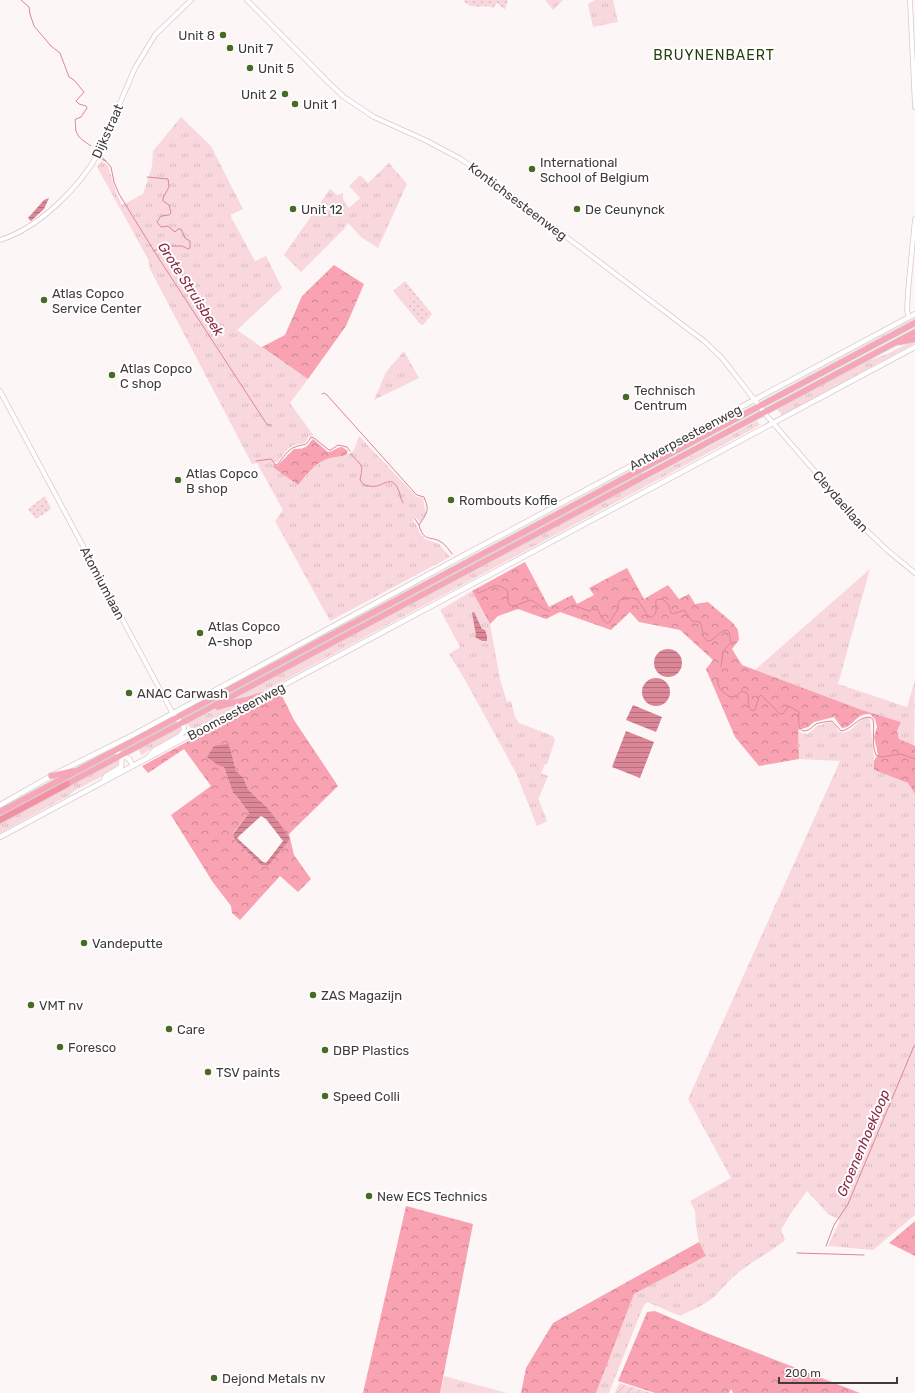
<svg xmlns="http://www.w3.org/2000/svg" width="915" height="1393" viewBox="0 0 915 1393" font-family="Rubik,sans-serif">
  <style>
    .grass { fill: url(#grass-tufts) }
    .forest { fill: url(#forest-crowns); fill-rule: evenodd }
    .park { fill: url(#park-dots) }
    .garden { fill: url(#garden-furrows) }
    .pitch { fill: #f9d8dd }
    .water { fill: url(#water-rules); fill-rule: evenodd }
    .lines { fill: none; stroke-linecap: round; stroke-linejoin: round }
    .stream { stroke: #db8797; stroke-width: 1 }
    .tertiary-casing { stroke: #dac9cb; stroke-width: 5.5 }
    .secondary-casing { stroke: #dac9cb; stroke-width: 6 }
    .trunk-casing { stroke: #d5d4d4; stroke-width: 7 }
    .motorway-casing { stroke: #d5d4d4; stroke-width: 8 }
    .tertiary { stroke: #fff; stroke-width: 4 }
    .secondary { stroke: #fff; stroke-width: 4.5 }
    .trunk { stroke: #f6a6b6; stroke-width: 5.5 }
    .motorway { stroke: #f490a4; stroke-width: 6 }
    .poi-dot { fill: #476b24; stroke: #fff; stroke-width: 1.5 }
    .labels { text-anchor: middle; stroke-width: 4; stroke-linejoin: round; paint-order: stroke }
    .poi-label { font-size: 13px; fill: #423b3c; stroke: #fff; text-anchor: start }
    .street-label { font-size: 13px; fill: #423b3c; stroke: #fff }
    .neighbourhood-label { font-size: 14px; letter-spacing: 1px; fill: #28400f; stroke: #fff }
    .water-label { font-size: 14px; font-style: italic; fill: #8b2844; stroke: #fff }
  </style>
  <defs>
    <pattern id="grass-tufts" width="24" height="20" patternUnits="userSpaceOnUse"><rect width="24" height="20" fill="#f9d8dd"/><path d="M3 7l-1-3M5 7V3M7 7l1-3M15 17l-1-3M17 17v-4M19 17l1-3" fill="none" stroke="#d7babf"/></pattern>
    <pattern id="forest-crowns" width="20" height="18" patternUnits="userSpaceOnUse"><rect width="20" height="18" fill="#f8a2b2"/><path d="M2 6a3 3 0 1 1 6 0M12 15a3 3 0 1 1 6 0" fill="none" stroke="#ca8592"/></pattern>
    <pattern id="park-dots" width="8" height="8" patternUnits="userSpaceOnUse"><rect width="8" height="8" fill="#f9d8dd"/><path d="M2 2h.1M6 6h.1" fill="none" stroke="#d7babf" stroke-width="1.8" stroke-linecap="round"/></pattern>
    <pattern id="garden-furrows" width="10" height="10" patternUnits="userSpaceOnUse"><rect width="10" height="10" fill="#f9d8dd"/><path d="M-1 1l2-2M0 10L10 0M9 11l2-2" fill="none" stroke="#d7babf"/></pattern>
    <pattern id="water-rules" width="6" height="5" patternUnits="userSpaceOnUse"><rect width="6" height="5" fill="#db8797"/><path d="M0 2.5h6" fill="none" stroke="#b3707c"/></pattern>
  </defs>
  <rect width="100%" height="100%" fill="#fdf6f7"/>
  <path class="grass" d="M545 0H563L553 10Z
    M595 0H613L618 22 593 27 588 4Z
    M181 117 211 146 243 209 230 215 255 261 266 256 282 288 237 330 308 379 290 403 314 436H309C304 447 303 442 294 445 287 448 282 457 278 462H274V468L298 485C306 477 313 467 323 461 332 456 346 458 353 451 356 447 357 440 359 436L417 497 423 498 426 514 420 522 416 518 413 520 417 526 419 532 425 539 439 544 450 557 330 621 275 521 283 510 257 463 252 464 150 269 148 259 97 167 102 161 108 166 117 195 122 205 143 194 152 167 153 151Z
    M389 163 407 184 378 248 362 238 348 223 345 228 301 272 284 255 330 189 337 195 343 193V199L349 208 360 198 349 186 360 175 368 183Z
    M915 318V320L768 397Z
    M914 341 915 343 782 415 777 409 869 360C885 357 899 347 914 341Z
    M404 351 419 378 374 400 386 372Z
    M757 421 760 425 257 695 227 703 229 700 639 481 641 482 651 477Z
    M700 433H705L180 713V712Z
    M642 471 643 474 246 686 245 683Z
    M870 569 838 684 907 707 915 680 914 746 899 739 897 731 901 722 862 710 755 670Z
    M472 591 490 624 500 679 507 702 511 701 515 717 519 723 553 736 555 740 547 765 545 764 541 773 548 776 539 798 537 795 547 821 537 826 516 773 465 680 449 654 460 647 440 610Z
    M249 701 192 730 187 723 225 705Z
    M868 717 870 719C871 736 875 753 874 770L908 783 915 794V1215L873 1250 828 1246 840 1220 828 1214 807 1191 791 1213 781 1230 785 1240C771 1252 754 1260 739 1272 730 1279 723 1288 715 1296 705 1305 692 1310 680 1316L647 1302 643 1307 609 1393H596L634 1294 706 1256 699 1242 696 1227 695 1211 690 1201 731 1178 688 1099 840 761 799 759 798 730 801 733 808 734 817 726 831 722 835 725 839 732C854 735 855 720 868 717Z
    M170 723 172 726 136 744 135 742Z
    M181 726V730L177 735 146 752 142 756 138 749Z
    M108 757 109 758 108 760 0 817V814Z
    M118 760 119 764 116 769 74 791 70 795 0 833V823Z
    M50 781 51 782 0 810V808Z
    M444 1376 507 1393H440Z"/>
  <path class="forest" d="M334 265 364 284 346 326 308 379 262 347 285 335 302 296Z
    M313 439 328 452C333 452 337 447 342 447L348 451 346 455C340 457 333 457 327 459 315 463 306 476 298 485L274 468 273 466 274 464 277 466 294 449C298 449 304 449 307 446 310 444 310 441 313 439Z
    M525 562 549 607 572 595 577 604 594 595 589 588 627 568 644 599 668 585 679 599 689 594 695 604 708 602 733 623 738 630 739 640 732 649 742 665 862 710 901 722 897 731 899 739 915 746V794L908 783 874 770V761L878 754 874 737 877 727 875 719 870 714C855 713 854 727 842 728L834 717 814 722 808 727 798 730 799 759 759 766 735 737 706 669 713 660 680 630 639 622 630 612 611 630 560 612 546 619 518 609 498 616 490 624 472 591Z
    M280 692 294 720 338 786 289 834 294 855 311 879 298 892 280 876 240 920 232 913 231 906 212 881 171 815 211 786 184 749 148 773 142 766ZM231 751 236 771 243 777 248 789 259 800 265 805 289 839 268 866 261 865 235 840 233 833 249 813 238 798 233 793 224 767Z
    M406 1206 473 1224 440 1393H363Z
    M915 1221V1256L889 1243Z
    M699 1242 706 1256 634 1294 596 1393H521L526 1368 553 1323Z
    M655 1311 699 1330 860 1393H733L731 1389 729 1393H655L618 1381 647 1312Z"/>
  <path class="park" d="M463 0H508L505 10 497 3 493 8C482 3 473 12 463 0Z
    M405 281 432 314 423 325H421L393 291Z
    M45 496 51 509 36 519 28 509Z"/>
  <path class="garden" d="M619 1383 652 1393H615Z"/>
  <path class="pitch" d="M401 286 413 302 407 306 395 291Z"/>
  <path class="water" d="M49 198 44 209 31 221 28 218 44 200Z
    M474 612 482 629 485 630 487 636V641H482L475 637 476 635 472 613Z
    M654 663a14 14 0 1 1 28 0a14 14 0 1 1-28 0Z
    M642 692a14 14 0 1 1 28 0a14 14 0 1 1-28 0Z
    M633 705 662 717 656 732 626 720Z
    M626 731 654 742 640 778 612 767Z
    M228 744 231 751 236 771 243 777 248 789 259 800 265 805 280 824 290 839 268 866 261 865 235 840 233 834 249 813 238 798 233 793 224 767 218 765 207 757 214 746ZM261 816 266 819 283 841 266 863 263 862 237 838Z"/>
  <g class="lines">
    <path class="stream" d="M21 0 29 7 30 14 34 26 51 46 60 53 69 77 74 80 84 92 76 101 79 104 86 106 87 108 81 117 76 119 75 120C76 124 75 127 76 131 79 139 84 141 91 146
      M102 157 111 167 114 182 119 194 154 251 266 423 268 425H271
      M101 159 106 161
      M147 177 168 179 169 187 163 198V201L169 205 171 213 169 215 161 216 157 222 161 227 168 226 175 232 178 229H181L185 238 190 241V248L188 249 182 246H172L167 244 154 251
      M322 394 324 393 327 395 414 492 417 495 424 497C430 511 427 513 419 525 424 543 430 535 441 542 446 545 449 550 452 554
      M351 454C361 466 364 463 360 480L364 485C368 486 372 487 377 486 384 484 392 477 397 487 400 492 400 498 403 503
      M256 461 271 459 276 465 278 464C282 459 288 449 295 447 304 443 305 448 311 437L314 438 329 450H331L338 445 347 447 350 451
      M415 519 419 525
      M474 590 478 593C492 589 494 580 508 591V602L510 605 514 606 530 600C538 603 542 610 550 611
      M563 610 573 605 589 611 594 609 598 610C601 615 603 624 609 623L618 609V603L620 600 630 598 637 599 648 616 651 617C659 614 655 607 656 600L661 599C668 601 669 606 671 613L673 614 684 610 692 621 700 622C704 629 700 637 708 641 716 640 718 631 727 630L729 632 731 642 723 652 721 667
      M718 679C716 687 723 693 730 697L736 696 742 691 747 693C750 699 746 706 752 711L755 710 759 697 761 695 780 714H783L789 706 799 712C799 718 796 735 808 730 811 729 813 726 816 724 820 722 827 722 832 721L841 731C853 729 856 718 869 717L873 719C875 732 871 743 876 755L881 757 901 754 915 759
      M826 1246 834 1225 848 1204 914 1046 915 1047
      M797 1253 864 1255"/>
    <defs>
      <path id="tertiary" d="M247 0 328 82 344 97 374 117 425 140 459 158 479 171 704 341 722 358 767 416 862 526 887 550 915 573
        M910 0 915 107
        M0 240C39 228 80 187 99 152L135 68 155 35 191 0
        M909 317 907 311 908 291 915 219
        M0 391 172 712"/>
      <path id="secondary" d="M115 751 129 759 133 766
        M149 756 155 750 180 736 184 731V727L172 712
        M103 782 106 776 121 767 122 755
        M0 805 51 776 133 735 455 560 915 314
        M0 837 915 347"/>
      <path id="trunk" d="M899 342 915 339
        M691 434 709 429H716
        M218 707C228 703 237 702 247 700 254 698 259 695 266 695
        M51 776 73 771
        M67 784 915 332
        M0 812 915 323"/>
      <path id="motorway" d="M0 820 67 784"/>
    </defs>
    <use href="#tertiary" class="tertiary-casing"/>
    <use href="#secondary" class="secondary-casing"/>
    <use href="#trunk" class="trunk-casing"/>
    <use href="#motorway" class="motorway-casing"/>
    <use href="#tertiary" class="tertiary"/>
    <use href="#secondary" class="secondary"/>
    <use href="#trunk" class="trunk"/>
    <use href="#motorway" class="motorway"/>
  </g>
  <g class="poi-dot">
    <circle cx="223" cy="35" r="4"/>
    <circle cx="230" cy="48" r="4"/>
    <circle cx="250" cy="68" r="4"/>
    <circle cx="285" cy="94" r="4"/>
    <circle cx="295" cy="104" r="4"/>
    <circle cx="532" cy="169" r="4"/>
    <circle cx="293" cy="209" r="4"/>
    <circle cx="577" cy="209" r="4"/>
    <circle cx="44" cy="300" r="4"/>
    <circle cx="112" cy="375" r="4"/>
    <circle cx="626" cy="397" r="4"/>
    <circle cx="178" cy="480" r="4"/>
    <circle cx="451" cy="500" r="4"/>
    <circle cx="200" cy="633" r="4"/>
    <circle cx="129" cy="693" r="4"/>
    <circle cx="84" cy="943" r="4"/>
    <circle cx="313" cy="995" r="4"/>
    <circle cx="31" cy="1005" r="4"/>
    <circle cx="169" cy="1029" r="4"/>
    <circle cx="60" cy="1047" r="4"/>
    <circle cx="325" cy="1050" r="4"/>
    <circle cx="208" cy="1072" r="4"/>
    <circle cx="325" cy="1096" r="4"/>
    <circle cx="369" cy="1196" r="4"/>
    <circle cx="214" cy="1378" r="4"/>
  </g>
  <g class="labels">
    <g class="poi-label">
      <text x="215" y="40" text-anchor="end">Unit 8</text>
      <text x="238" y="53">Unit 7</text>
      <text x="258" y="73">Unit 5</text>
      <text x="277" y="99" text-anchor="end">Unit 2</text>
      <text x="303" y="109">Unit 1</text>
      <text x="540" y="167">International<tspan x="540" dy="15">School of Belgium</tspan></text>
      <text x="301" y="214">Unit 12</text>
      <text x="585" y="214">De Ceunynck</text>
      <text x="52" y="298">Atlas Copco<tspan x="52" dy="15">Service Center</tspan></text>
      <text x="120" y="373">Atlas Copco<tspan x="120" dy="15">C shop</tspan></text>
      <text x="634" y="395">Technisch<tspan x="634" dy="15">Centrum</tspan></text>
      <text x="186" y="478">Atlas Copco<tspan x="186" dy="15">B shop</tspan></text>
      <text x="459" y="505">Rombouts Koffie</text>
      <text x="208" y="631">Atlas Copco<tspan x="208" dy="15">A-shop</tspan></text>
      <text x="137" y="698">ANAC Carwash</text>
      <text x="92" y="948">Vandeputte</text>
      <text x="321" y="1000">ZAS Magazijn</text>
      <text x="39" y="1010">VMT nv</text>
      <text x="177" y="1034">Care</text>
      <text x="68" y="1052">Foresco</text>
      <text x="333" y="1055">DBP Plastics</text>
      <text x="216" y="1077">TSV paints</text>
      <text x="333" y="1101">Speed Colli</text>
      <text x="377" y="1201">New ECS Technics</text>
      <text x="222" y="1383">Dejond Metals nv</text>
    </g>
    <g class="street-label">
      <text transform="translate(107 131) rotate(-66)" y="5">Dijkstraat</text>
      <text transform="translate(518 201) rotate(37)" y="5">Kontichsesteenweg</text>
      <text transform="translate(685 437) rotate(-28)" y="5">Antwerpsesteenweg</text>
      <text transform="translate(841 501) rotate(49)" y="5">Cleydaellaan</text>
      <text transform="translate(103 583) rotate(62)" y="5">Atomiumlaan</text>
      <text transform="translate(236 711) rotate(-28)" y="5">Boomsesteenweg</text>
    </g>
    <g class="neighbourhood-label">
      <text x="714" y="60">BRUYNENBAERT</text>
    </g>
    <g class="water-label">
      <text transform="translate(191 289) rotate(57)" y="5">Grote Struisbeek</text>
      <text transform="translate(863 1143) rotate(-67)" y="5">Groenenhoekloop</text>
    </g>
  </g>
  <path d="M779 1377v6h118v-6" fill="none" stroke="#423b3c" stroke-width="2"/>
  <text x="785" y="1377" font-size="12" fill="#423b3c" stroke="#ffffff" stroke-width="3" paint-order="stroke">200 m</text>
</svg>
